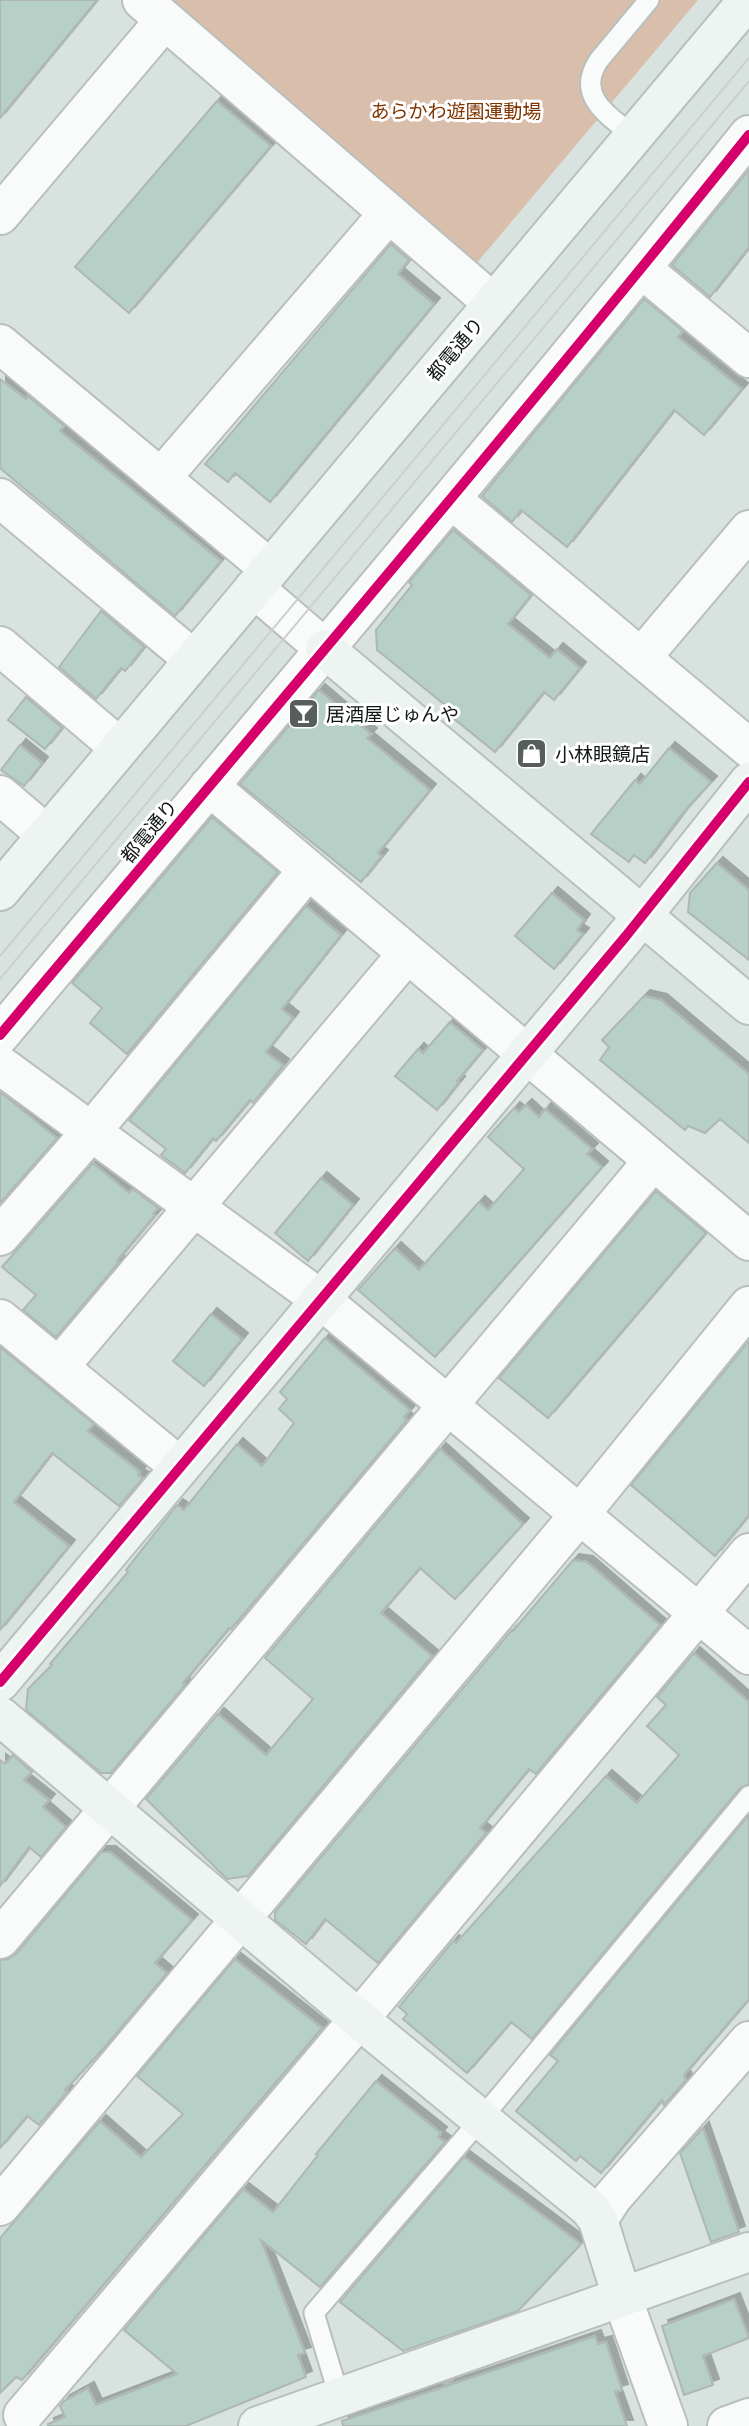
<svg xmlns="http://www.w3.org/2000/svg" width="749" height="2426" viewBox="0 0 749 2426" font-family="Arial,'Noto Sans JP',sans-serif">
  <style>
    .green { fill: #d9beac }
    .building { fill: #b6d0c7; stroke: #afb7b4; stroke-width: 2; filter: url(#shadow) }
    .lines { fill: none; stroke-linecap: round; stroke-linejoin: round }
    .lane-casing { stroke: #b8bfbc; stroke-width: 23 }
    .street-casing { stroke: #b8bfbc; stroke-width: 42 }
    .secondary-casing { stroke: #b8bfbc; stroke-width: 42 }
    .lane { stroke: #f9fbfa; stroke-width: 19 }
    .street { stroke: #f9fbfa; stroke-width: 38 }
    .secondary { stroke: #eef4f2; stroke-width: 38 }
    .tram { stroke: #cdcfcf; stroke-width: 2 }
    .cycleway-casing { stroke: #fff; stroke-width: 15 }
    .cycleway { stroke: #d6006c; stroke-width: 10 }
    .labels { text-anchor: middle; stroke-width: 6; stroke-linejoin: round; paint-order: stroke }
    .park-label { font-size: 19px; fill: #7e3500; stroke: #fff }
    .street-label { font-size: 19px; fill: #111714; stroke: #fff }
    .poi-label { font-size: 19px; fill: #111714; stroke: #fff; text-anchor: start }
  </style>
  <defs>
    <filter id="shadow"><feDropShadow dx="6" dy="-6" stdDeviation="0" flood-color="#0004"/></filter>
  </defs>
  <rect width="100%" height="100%" fill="#d8e2de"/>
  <path class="green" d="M158 0H698L470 271Z"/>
  <path class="building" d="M0 0H97L0 118Z
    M217 101 271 146 129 313 75 267Z
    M749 170V247L710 297 672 265Z
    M391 244 409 260 398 274 434 304 270 502 235 473 228 482 205 464Z
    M644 299 683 331 678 337 742 389 704 435 674 410 567 547 521 510 512 522 482 496Z
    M0 379 26 399 28 396 64 426 60 431 221 561 175 616 0 468Z
    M453 530 531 595 508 624 550 658 557 649 580 668 554 700 544 692 495 752 442 709 445 705 377 650 376 630 412 585 409 582Z
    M101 611 144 647 125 671 121 668 96 699 59 667Z
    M319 690 371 734 367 738 430 790 378 853 382 856 361 882 240 784Z
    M26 697 62 728 45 749 8 720Z
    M20 745 42 763 24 786 1 770Z
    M669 748 711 782 683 813 645 863 634 855 629 862 591 834 635 780 640 784Z
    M212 817 278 872 127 1054 90 1023 102 1008 72 983Z
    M717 863 749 890V960L688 912 690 893Z
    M552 893 584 920 577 930 583 934 554 969 515 936Z
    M306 906 341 935 282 1009 293 1018 266 1052 283 1065 253 1103 250 1100 216 1141 213 1138 185 1173 161 1155 166 1149 129 1120Z
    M644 996 661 1000 749 1074V1143L720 1119 705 1133 688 1126 685 1130 600 1060 609 1047 602 1040Z
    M450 1022 483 1050 457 1081 459 1082 437 1110 395 1076 418 1049 423 1053Z
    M0 1092 57 1138 0 1203Z
    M526 1105 539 1117 545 1109 592 1149 587 1154 602 1167 435 1357 358 1290 395 1248 419 1270 479 1202 488 1210 524 1169 488 1137 514 1108 519 1112Z
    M93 1163 129 1193 133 1189 158 1208 153 1214 155 1215 117 1261 119 1262 56 1337 23 1310 36 1295 2 1267Z
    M321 1178 353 1205 308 1261 275 1233Z
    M656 1191 706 1233 548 1418 499 1378Z
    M211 1314 242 1339 204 1386 173 1361Z
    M325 1338 410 1410 404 1417 407 1420 231 1629 229 1628 183 1683 185 1685 111 1773H101L26 1710 28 1689 52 1665 50 1664 128 1572 126 1570 177 1505 184 1510 237 1444 262 1466 294 1423 279 1409 287 1399 280 1392Z
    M749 1341V1515L715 1556 631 1485Z
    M0 1347 94 1424 88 1431 140 1472 138 1475 143 1478 119 1506 52 1453 14 1502 69 1546 0 1630Z
    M440 1449 523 1524 455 1599 420 1568 381 1613 432 1656 248 1876 227 1879 146 1799 218 1714 266 1755 313 1699 265 1658Z
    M573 1560 587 1562 660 1625 536 1774 529 1769 480 1828 486 1833 378 1963 325 1919 306 1944 275 1920V1912L512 1630 513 1631Z
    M694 1653 749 1702V1784L740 1788 532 2039 511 2022 467 2073 403 2019 407 2014 399 2007 453 1941 456 1943 606 1776 637 1803 679 1755 647 1726 666 1705 657 1697Z
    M13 1755 32 1772 24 1780 49 1800 43 1807 66 1827 41 1857 29 1847 0 1886V1760L5 1764Z
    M749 1815V1999L684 2075 686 2080 664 2105 662 2100 601 2173 580 2156 576 2161 516 2111 558 2061 550 2055Z
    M101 1852H110L192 1920 155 1963 167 1973 103 2049 65 2090 67 2092 39 2125 27 2116 0 2148V1960L8 1959 17 1953Z
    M235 1959 322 2028 22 2380 16 2377 0 2393V2238L100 2121 141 2157 183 2114 137 2076Z
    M376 2081 441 2133 438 2137 445 2142 320 2287 261 2240 305 2353 298 2355 306 2377 186 2426H48V2424L65 2417 60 2406 64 2401 88 2388 96 2405 177 2374 124 2330 243 2189 273 2212 318 2155 316 2154Z
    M703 2128 739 2232 711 2242 680 2153Z
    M464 2157 581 2244 518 2311 403 2351 340 2302Z
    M734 2299 749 2338 703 2356 713 2385 684 2395 662 2326Z
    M595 2336 598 2344 606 2342 622 2390 615 2392 627 2426H343L342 2421 447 2386 444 2383 452 2380 447 2386Z"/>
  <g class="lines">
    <defs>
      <path id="lane" d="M634 136C607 115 575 95 599 60L649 0
        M339 2396 314 2313 481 2119 749 1796"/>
      <path id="street" d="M142 0 493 303
        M0 215 165 20
        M642 269 749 358
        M0 344 270 569
        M161 478 389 213
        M0 498 193 659
        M451 499 749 748
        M254 588 325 649
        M0 646 119 747
        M641 658 749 530
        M209 786 749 1241
        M0 795 47 835
        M0 1035C251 736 505 439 749 135
        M0 1065 320 1299 749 1655
        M0 1236 91 1132 308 870
        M0 1319 180 1467
        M59 1367 407 954
        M0 1939 653 1161
        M0 2206 580 1514 749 1306
        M598 2220 612 2198 749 2041
        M622 2297 668 2426
        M23 2415 359 2019 749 1553
        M727 2426 749 2418"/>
      <path id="secondary" d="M325 649 749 1005
        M0 891 748 0
        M0 1682 626 936 749 782
        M0 1716 372 2030 589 2208 598 2220 622 2297
        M258 2426 749 2252"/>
    </defs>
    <use href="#lane" class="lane-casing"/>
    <use href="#street" class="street-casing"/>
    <use href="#secondary" class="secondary-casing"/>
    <use href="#lane" class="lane"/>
    <use href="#street" class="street"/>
    <use href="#secondary" class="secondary"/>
    <path class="tram" d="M0 956 749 58
      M0 979 749 81"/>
    <defs>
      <path id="cycleway" d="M0 1035C251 736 505 439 749 135
        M0 1682 626 936 749 782"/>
    </defs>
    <use href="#cycleway" class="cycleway-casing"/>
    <use href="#cycleway" class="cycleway"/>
  </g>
  <defs>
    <symbol id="bar-square" viewBox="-11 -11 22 22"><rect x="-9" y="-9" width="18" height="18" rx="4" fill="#575e5b" stroke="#fff"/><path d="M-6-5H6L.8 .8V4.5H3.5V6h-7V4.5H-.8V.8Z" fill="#fff"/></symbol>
    <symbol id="shop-square" viewBox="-11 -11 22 22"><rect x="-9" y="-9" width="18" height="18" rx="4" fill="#575e5b" stroke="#fff"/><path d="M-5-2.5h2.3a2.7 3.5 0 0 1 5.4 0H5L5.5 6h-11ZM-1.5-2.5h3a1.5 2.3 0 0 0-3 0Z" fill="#fff"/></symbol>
  </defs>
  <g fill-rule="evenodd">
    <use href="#bar-square" x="286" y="696" width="35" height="35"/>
    <use href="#shop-square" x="514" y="736" width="35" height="35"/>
  </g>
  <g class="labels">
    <g class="park-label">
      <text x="456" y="118">あらかわ遊園運動場</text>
    </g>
    <g class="street-label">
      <text transform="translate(455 349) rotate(-50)" y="7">都電通り</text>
      <text transform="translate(149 831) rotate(-50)" y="7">都電通り</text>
    </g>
    <g class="poi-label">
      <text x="326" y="721">居酒屋じゅんや</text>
      <text x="555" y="761">小林眼鏡店</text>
    </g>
  </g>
</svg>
